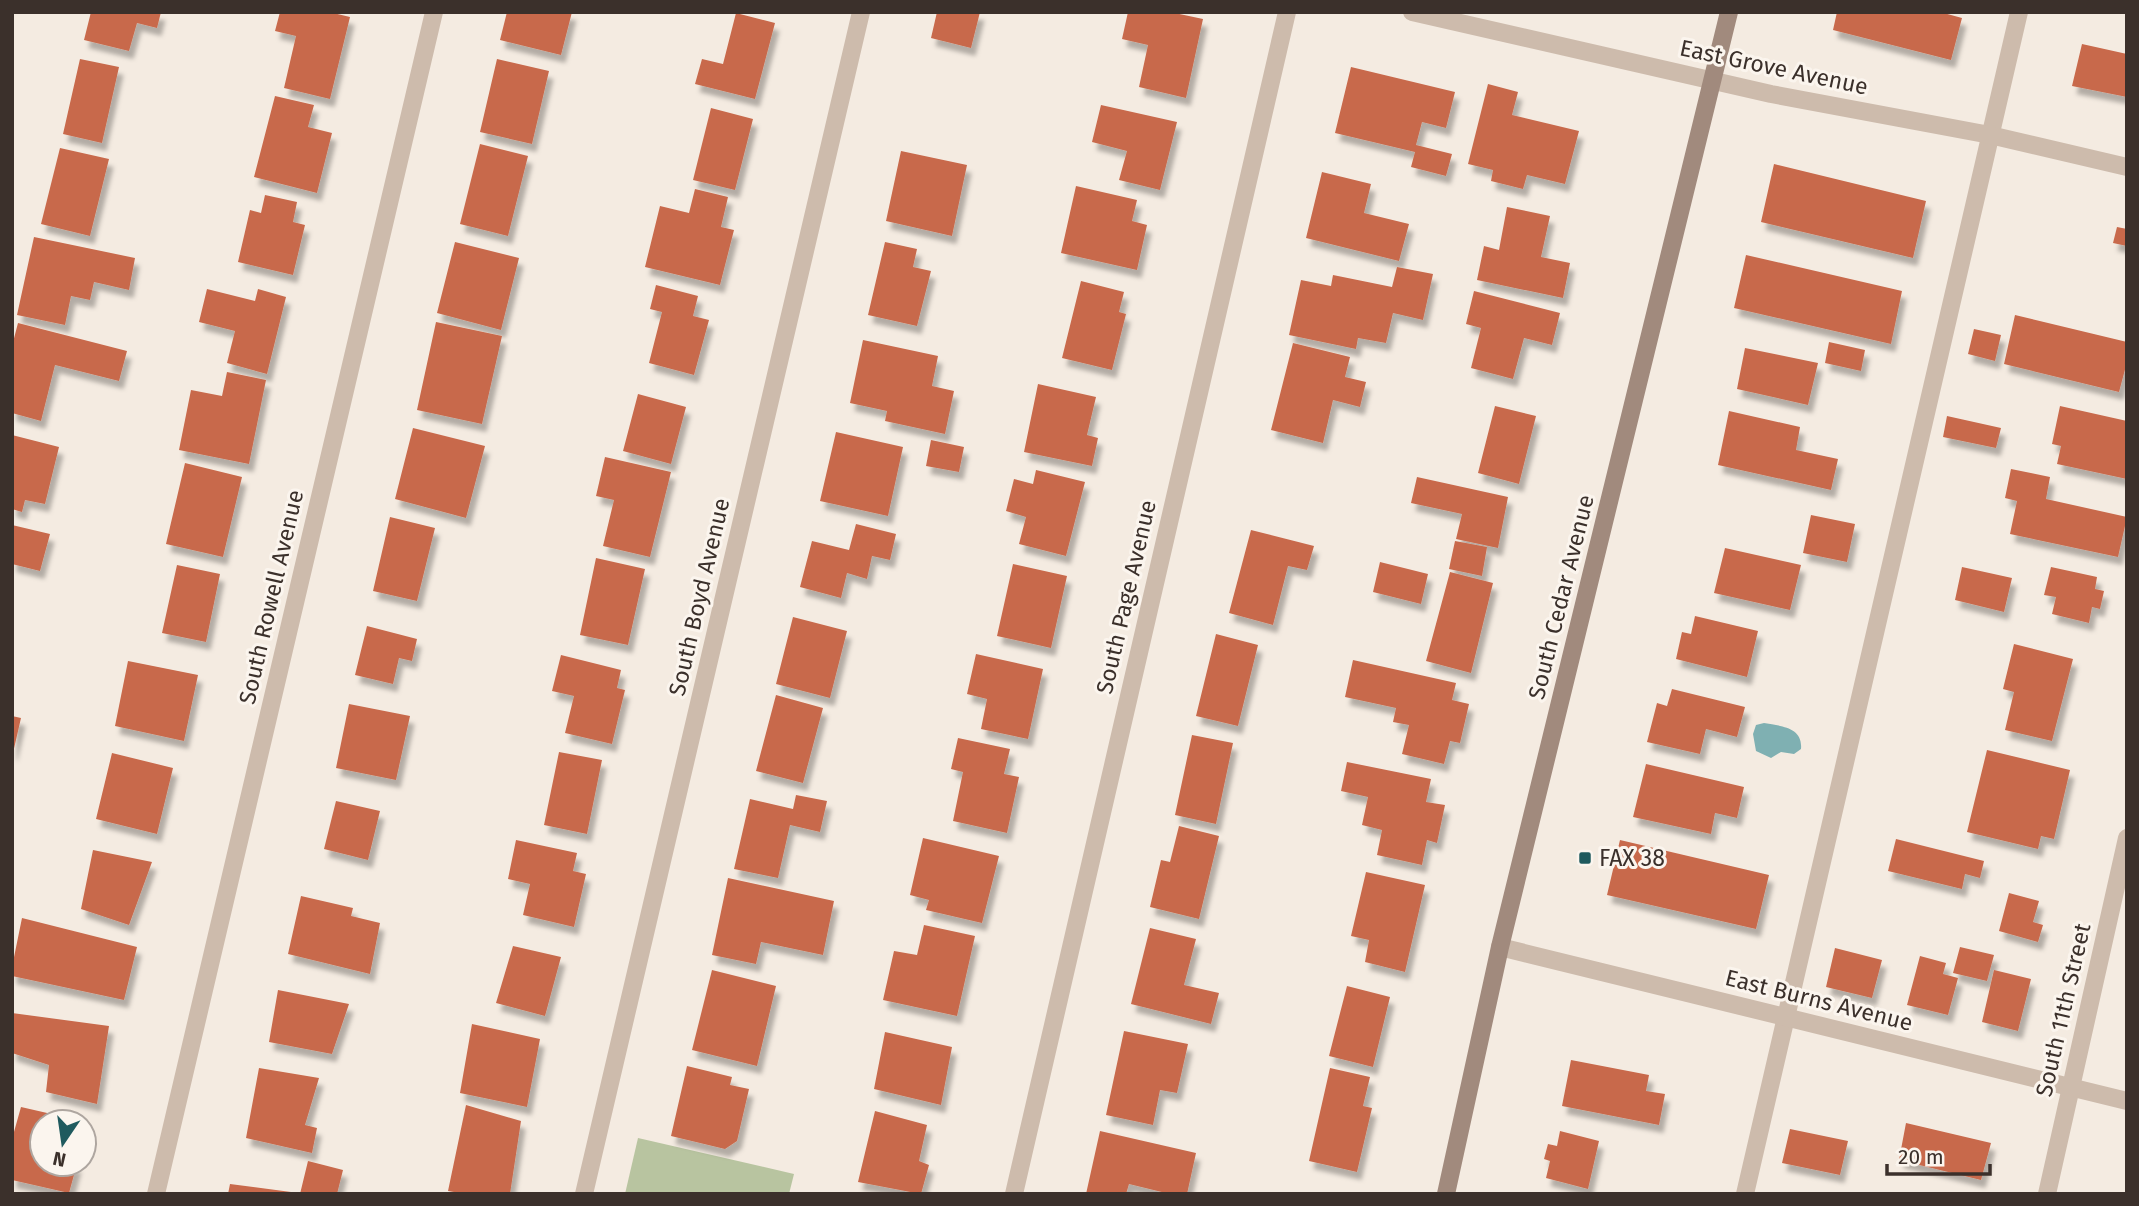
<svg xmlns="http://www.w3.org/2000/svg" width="2139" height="1206" viewBox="0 0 2139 1206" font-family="'Fira Sans',sans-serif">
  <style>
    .green { fill: #b8c4a0 }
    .water { fill: #7fb0b2 }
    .building { fill: #c8694b; filter: url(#shadow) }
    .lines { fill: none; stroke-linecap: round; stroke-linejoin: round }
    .lane { stroke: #cdbbac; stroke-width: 18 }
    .street { stroke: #cdbbac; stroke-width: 18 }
    .secondary { stroke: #a18a7d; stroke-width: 18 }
    .poi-dot { fill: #1f5a5e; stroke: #fbf5ee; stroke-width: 2.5 }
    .labels { text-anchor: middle; stroke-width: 6; stroke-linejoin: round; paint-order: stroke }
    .street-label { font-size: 23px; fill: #3b302b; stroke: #fbf5ee }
    .poi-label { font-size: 23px; fill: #3b302b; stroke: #fbf5ee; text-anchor: start }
  </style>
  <defs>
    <filter id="shadow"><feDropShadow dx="4.5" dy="8" stdDeviation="2" flood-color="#0004"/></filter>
  </defs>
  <rect width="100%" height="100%" fill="#f4ebe1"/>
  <path class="green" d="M638 1138 794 1174 789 1194H625Z"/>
  <path class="water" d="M1764 723C1781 726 1803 727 1801 749L1794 754 1781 752 1771 758 1756 751 1753 734 1756 725Z"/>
  <path class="building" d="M91 12H161L157 28 137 23 129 51 84 40Z
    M280 12H329L350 17 330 99 284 88 296 36 275 31Z
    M507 12H572L561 55 500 40Z
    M937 12H980L971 48 931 38Z
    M1128 12H1170L1203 19 1186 98 1139 87 1148 45 1122 39Z
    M1837 12H1940L1962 18 1951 60 1833 30Z
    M736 13 775 23 755 99 695 84 702 59 723 64Z
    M2082 44 2127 54V97L2072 86Z
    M80 59 119 67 102 143 63 134Z
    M497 59 549 71 532 144 480 132Z
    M1351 67 1455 92 1446 128 1422 122 1416 145 1452 154 1446 176 1411 167 1415 152 1335 133Z
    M1488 84 1518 92 1512 115 1579 131 1565 184 1527 175 1523 189 1491 181 1493 170 1468 164Z
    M275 96 314 105 308 127 332 133 317 193 254 177Z
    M1101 105 1177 122 1160 190 1119 180 1127 151 1092 142Z
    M711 108 753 119 735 190 693 180Z
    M480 144 528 156 508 236 460 224Z
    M60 148 109 159 90 236 41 224Z
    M901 151 967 165 952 236 886 221Z
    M1774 164 1926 201 1913 258 1761 222Z
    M1322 172 1371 184 1364 213 1409 224 1399 261 1306 238Z
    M1076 186 1137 200 1132 221 1147 225 1137 270 1061 253Z
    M695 189 728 197 721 227 734 230 720 285 645 267 660 206 689 213Z
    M265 195 297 202 293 222 305 225 293 275 238 262 250 210 261 213Z
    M1507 207 1550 216 1541 257 1570 263 1563 298 1477 280 1484 246 1499 250Z
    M2117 227 2127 229V246L2113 243Z
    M34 237 135 258 129 290 94 282 90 300 71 296 65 325 17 315Z
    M455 242 519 258 501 330 437 313Z
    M885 242 917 249 913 267 931 271 917 326 868 315Z
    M1746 255 1902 291 1891 344 1734 308Z
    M1397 267 1433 274 1423 320 1393 313 1386 343 1358 338 1356 349 1289 335 1301 280 1331 286 1333 275 1392 287Z
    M1081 281 1124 292 1119 312 1126 314 1112 370 1062 358Z
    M656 285 698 296 693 316 709 320 694 375 649 363 662 312 650 309Z
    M207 289 255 301 258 289 286 297 267 374 227 363 235 331 199 322Z
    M1474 291 1560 313 1552 345 1524 338 1513 379 1471 368 1481 328 1466 324Z
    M2015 315 2127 342V362L2119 392 2004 364Z
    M436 322 502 336 482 424 417 410Z
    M18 323 127 351 119 381 55 365 41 421 12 413V346Z
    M1974 329 2001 335 1995 361 1968 354Z
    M863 340 938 356 932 386 954 391 945 434 885 421 887 411 850 403Z
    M1829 342 1865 350 1861 371 1825 363Z
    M1293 343 1350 357 1345 377 1366 382 1360 407 1333 400 1323 443 1271 430Z
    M1745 348 1818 363 1808 405 1737 389Z
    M227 372 266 380 249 464 179 450 191 390 222 396Z
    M1038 384 1096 397 1087 435 1098 438 1092 466 1024 452Z
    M638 394 686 407 671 464 623 451Z
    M1495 406 1536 416 1519 484 1478 473Z
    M2060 406 2127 421V479L2057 464 2061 446 2052 444Z
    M1729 411 1800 427 1796 450 1838 459 1831 490 1718 465Z
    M1947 416 2001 428 1996 448 1943 437Z
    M413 428 485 446 466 518 395 499Z
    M836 432 903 447 888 516 820 501Z
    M12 435 59 447 45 504 25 500 22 512 12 509Z
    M931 440 964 447 959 472 926 466Z
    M605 457 671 472 650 557 603 546 614 500 596 496Z
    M185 463 242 477 223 557 166 544Z
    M2011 469 2050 477 2046 499 2127 517 2118 557 2010 534 2017 501 2005 498Z
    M1036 470 1085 482 1066 556 1019 544 1026 517 1006 511 1014 479 1033 484Z
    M1417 477 1508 497 1498 548 1456 539 1462 514 1411 503Z
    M1811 515 1855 524 1847 562 1803 553Z
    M390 517 435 528 417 601 373 591Z
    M856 524 896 534 890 560 872 556 867 579 847 573 841 598 800 587 812 541 849 550Z
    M12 525 50 534 40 571 12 564Z
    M1251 530 1314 546 1307 570 1288 566 1273 625 1229 613Z
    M1455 541 1487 547 1482 576 1449 569Z
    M1725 548 1801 565 1790 610 1714 593Z
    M596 558 645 569 628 645 580 635Z
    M1380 562 1428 574 1421 604 1373 592Z
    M1013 564 1067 576 1051 648 997 636Z
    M177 565 220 574 206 642 162 633Z
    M1962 567 2012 578 2004 612 1955 600Z
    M2051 567 2097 577 2095 589 2104 591 2100 609 2092 607 2089 623 2052 614 2056 597 2044 595Z
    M1450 572 1493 583 1471 673 1426 661Z
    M1695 616 1758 631 1747 677 1676 659 1682 632 1691 634Z
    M793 617 847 631 830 698 776 684Z
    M367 626 417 639 412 661 399 658 393 684 355 675Z
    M1216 634 1258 645 1238 726 1196 716Z
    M2014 644 2073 659 2052 741 2005 730 2014 692 2003 689Z
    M976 654 1043 669 1028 739 981 729 987 699 967 694Z
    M561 655 621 670 617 688 625 690 612 744 565 733 574 696 552 691Z
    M1353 660 1456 683 1452 700 1469 704 1460 743 1450 741 1444 764 1402 754 1409 725 1393 722 1396 708 1345 697Z
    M128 661 198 675 184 741 115 726Z
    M1672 689 1745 707 1737 737 1706 729 1700 754 1647 742 1657 703 1667 706Z
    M776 695 823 708 803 783 756 771Z
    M349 704 410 716 396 780 336 768Z
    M12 716 21 718 13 753H12Z
    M1192 735 1233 743 1216 824 1175 815Z
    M958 738 1010 749 1004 774 1019 777 1007 833 953 821 963 772 951 769Z
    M1987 750 2070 770 2054 839 2041 836 2038 849 1967 832Z
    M559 752 602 760 587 834 544 825Z
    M112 753 173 768 157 834 96 819Z
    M1347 762 1431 779 1426 802 1445 805 1437 843 1427 840 1422 865 1377 855 1382 830 1362 825 1368 797 1341 791Z
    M1646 764 1744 787 1737 818 1715 813 1711 834 1633 817Z
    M796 795 827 801 820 832 790 825 778 878 734 869 750 799 793 809Z
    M336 801 380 811 368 860 324 849Z
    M1179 826 1219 836 1199 919 1150 907 1161 860 1170 862Z
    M923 838 999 856 982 923 926 910 929 900 910 895Z
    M1896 839 1984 861 1980 878 1965 874 1962 889 1888 871Z
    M516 840 577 853 573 871 586 874 574 927 523 915 530 884 508 879Z
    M1620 840 1769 875 1756 929 1607 895Z
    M93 850 152 862 129 925 81 909Z
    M1366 872 1425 885 1405 972 1365 962 1369 940 1351 936Z
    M728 878 834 901 823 955 761 942 756 964 712 955Z
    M2009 893 2039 901 2033 922 2043 925 2038 942 1999 931Z
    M301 896 353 908 351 916 380 923 370 974 288 954Z
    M22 918 137 947 124 1000 12 976V967Z
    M924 925 975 936 957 1016 883 1000 894 951 917 955Z
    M1150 928 1196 939 1184 985 1219 993 1211 1024 1131 1004Z
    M513 946 561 957 545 1016 496 1003Z
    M1960 947 1994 955 1987 981 1953 973Z
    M1835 948 1882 960 1872 998 1826 987Z
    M1920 956 1946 963 1943 974 1958 978 1948 1015 1907 1005Z
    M712 970 776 986 757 1066 692 1050Z
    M1994 970 2031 979 2018 1031 1982 1022Z
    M1347 986 1390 997 1373 1067 1329 1056Z
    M278 990 349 1004 332 1054 269 1042Z
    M12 1013 109 1026 97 1104 46 1092 49 1065 12 1053Z
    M472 1024 540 1039 527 1107 460 1093Z
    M1124 1031 1188 1044 1177 1093 1160 1090 1153 1125 1106 1115Z
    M885 1032 952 1047 941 1105 874 1089Z
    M1571 1060 1649 1075 1646 1091 1665 1094 1659 1125 1562 1106Z
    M687 1066 732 1077 730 1085 749 1089 737 1141 725 1149 671 1136Z
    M259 1068 319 1078 305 1125 317 1128 312 1153 246 1138Z
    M1330 1068 1370 1077 1363 1106 1372 1108 1357 1172 1309 1161Z
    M466 1105 521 1121 510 1194H466L448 1191Z
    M21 1107 82 1121 42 1122V1164H77L69 1193 12 1180V1139Z
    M875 1111 927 1125 919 1161 929 1165 921 1194 858 1182Z
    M1906 1123 1991 1143 1981 1180 1899 1160Z
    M1790 1129 1848 1141 1840 1175 1782 1163Z
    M1100 1131 1196 1153 1187 1194H1170L1129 1184 1126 1194H1086Z
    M1560 1131 1599 1141 1588 1189 1546 1178 1550 1161 1544 1159 1548 1144 1557 1146Z
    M308 1161 343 1170 337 1194H300Z
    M230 1184 291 1192V1194H228Z"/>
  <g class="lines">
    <path class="lane" d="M1745 1194 2019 12"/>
    <path class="street" d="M1412 12 1771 94 1990 135 2127 167
      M1500 947 2127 1101
      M156 1194 434 12
      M584 1194 861 12
      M1014 1194 1287 12
      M2047 1194 2127 838"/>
    <path class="secondary" d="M1446 1194 1500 947 1729 12"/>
  </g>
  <rect class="poi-dot" x="1578" y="851" width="14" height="14" rx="3.5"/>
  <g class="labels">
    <g class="street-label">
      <text transform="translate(1774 67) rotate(12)" y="8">East Grove Avenue</text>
      <text transform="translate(271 597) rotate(-77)" y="8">South Rowell Avenue</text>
      <text transform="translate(699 597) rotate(-77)" y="8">South Boyd Avenue</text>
      <text transform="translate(1126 597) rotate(-77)" y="8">South Page Avenue</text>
      <text transform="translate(1561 597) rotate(-76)" y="8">South Cedar Avenue</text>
      <text transform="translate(1819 1000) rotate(14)" y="8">East Burns Avenue</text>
      <text transform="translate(2063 1010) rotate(-77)" y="8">South 11th Street</text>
    </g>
    <g class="poi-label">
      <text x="1599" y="866">FAX 38</text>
    </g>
  </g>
  <rect width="2139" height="1206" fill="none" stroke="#3b302b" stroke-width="28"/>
  <g transform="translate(63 1143) rotate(193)"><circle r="33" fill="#fbf5ee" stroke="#aea6a0" stroke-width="2"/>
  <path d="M0-5L12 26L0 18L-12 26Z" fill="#1f5a5e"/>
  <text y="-10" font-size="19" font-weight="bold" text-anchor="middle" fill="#3b302b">N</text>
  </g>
  <path d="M1887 1164v10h103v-10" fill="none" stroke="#3b302b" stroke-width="3.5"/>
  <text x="1898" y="1164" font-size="21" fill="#3b302b" stroke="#fbf5ee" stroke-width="5" paint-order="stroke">20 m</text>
</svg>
